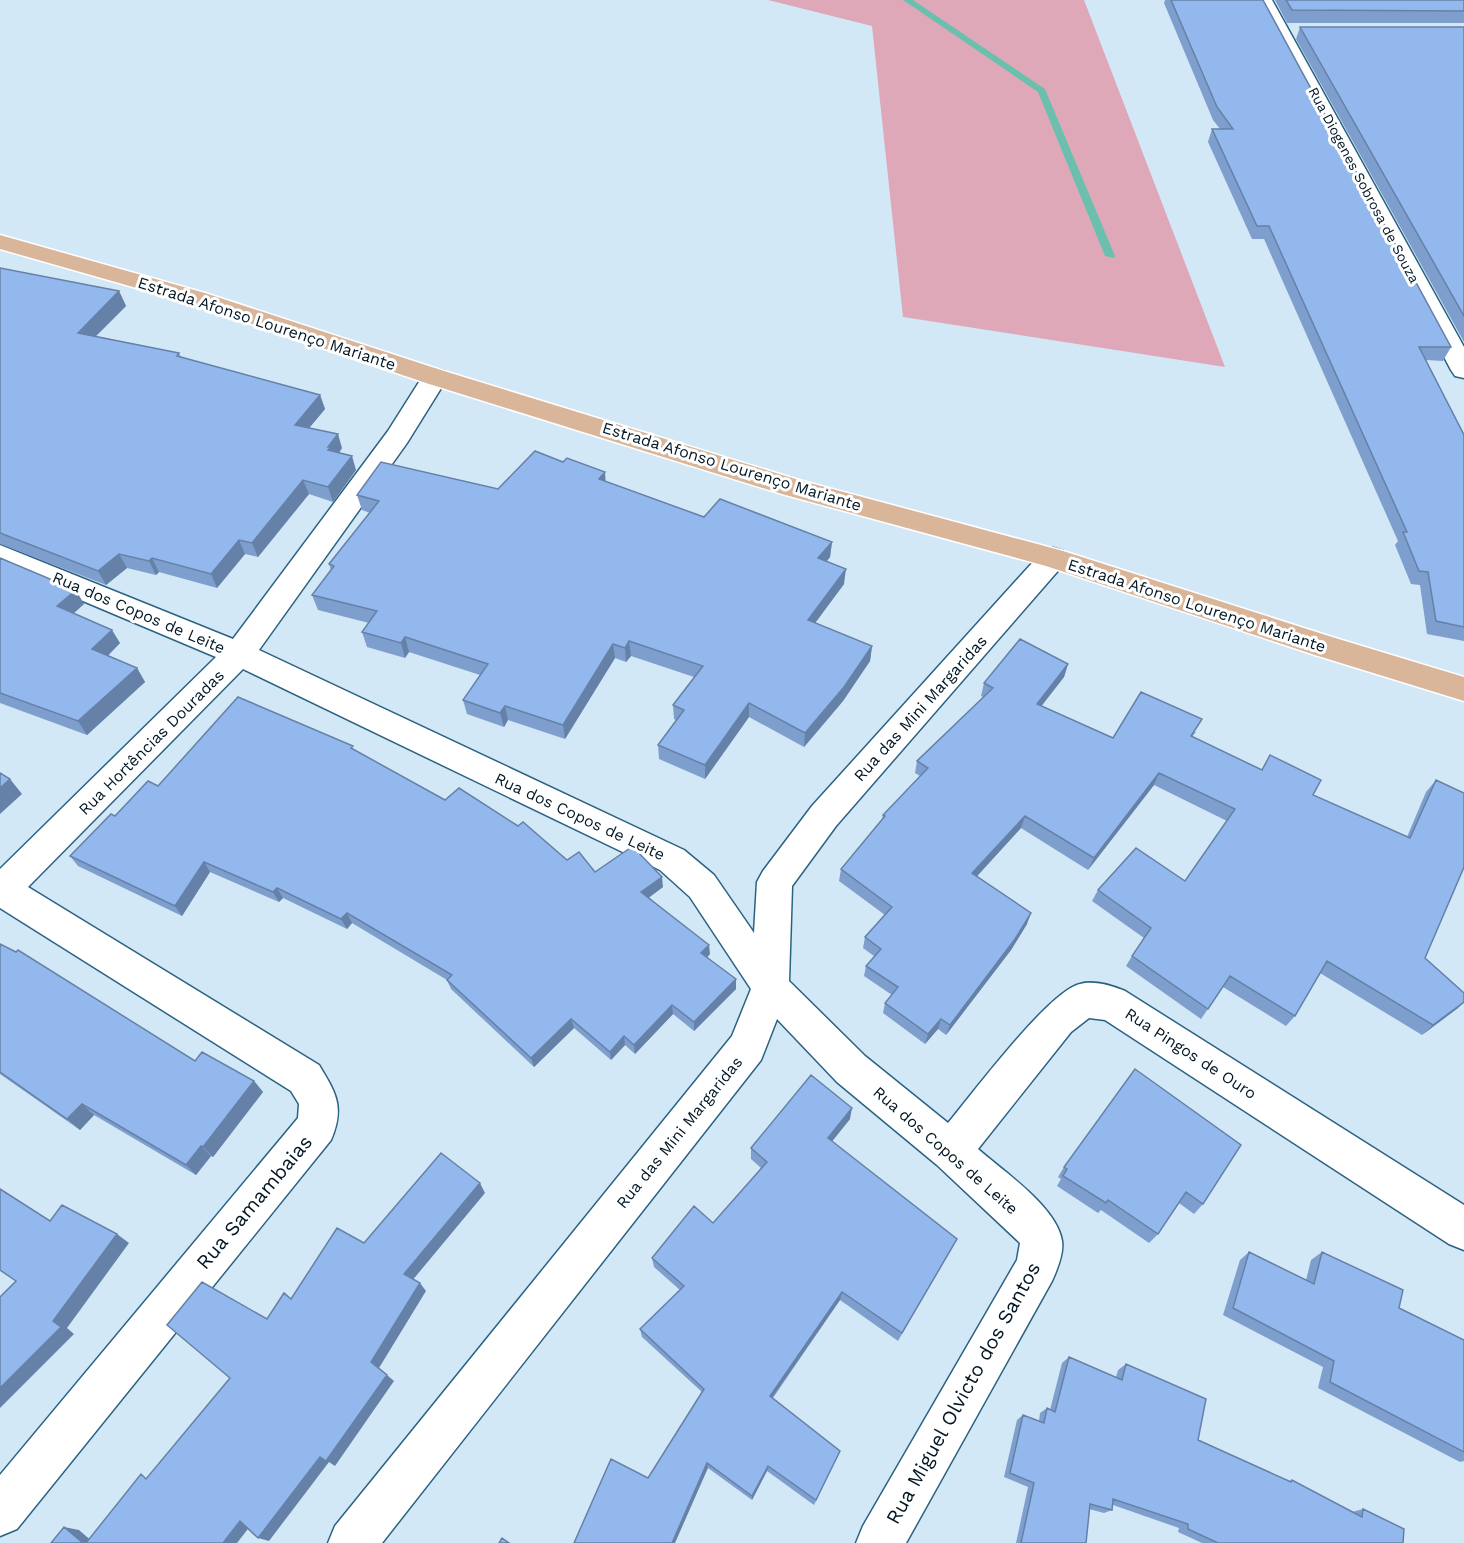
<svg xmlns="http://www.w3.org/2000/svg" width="1464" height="1543" viewBox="0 0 1464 1543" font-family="'Work Sans',sans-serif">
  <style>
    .green { fill: #dea8b9 }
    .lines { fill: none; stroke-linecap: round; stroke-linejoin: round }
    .stream { fill: #6ac0ad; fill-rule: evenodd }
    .minor-casing { stroke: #2b6283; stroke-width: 3 }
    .major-casing { stroke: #fff; stroke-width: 3 }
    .minor { fill: #fff; fill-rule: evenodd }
    .major { fill: #d9b59a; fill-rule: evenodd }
    .wall { fill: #7e9ecd }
    .shaded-wall { fill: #6681a7 }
    .building { fill: #92b8ee; stroke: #6681a7; stroke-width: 1.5 }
    .labels { text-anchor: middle; stroke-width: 6; stroke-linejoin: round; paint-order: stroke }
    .far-street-label { font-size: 14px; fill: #021724; stroke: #fff }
    .street-label { font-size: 16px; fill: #021724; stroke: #fff }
    .near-street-label { font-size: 20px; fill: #021724; stroke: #fff }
  </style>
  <rect width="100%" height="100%" fill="#d2e8f7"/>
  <path class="green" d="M768 0H1084L1225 367 903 317 872 26Z"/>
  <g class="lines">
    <path class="stream" d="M903 0H913L1045 89 1115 256 1114 258 1105 256 1038 92Z"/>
    <defs>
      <path id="minor" d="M1254 0H1272L1464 347V378L1455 376 1451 370Z
        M435 369 444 371 448 377 407 443 259 650 684 850 714 875 754 933 757 882 763 871 812 806 1043 551 1053 548 1063 551 1067 558 1063 565 836 826 792 886 789 981 865 1056 948 1123C972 1094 1049 991 1080 984 1094 980 1113 986 1125 991L1464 1205V1250L1449 1244 1105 1020 1089 1018 1071 1032 978 1149C1003 1171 1057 1207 1062 1241 1064 1253 1057 1270 1052 1281L906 1543H856L863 1526 1017 1260 1020 1243 937 1165 837 1082 777 1019 761 1060 382 1543H328L335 1526 732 1036 751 989 690 897 660 870 243 669 28 887 319 1065C336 1093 345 1107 331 1140L17 1529 0 1536V1475L298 1118 299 1104 291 1091 0 908V869L216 657 0 566V545L233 639 388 431 426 371Z"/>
      <path id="major" d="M0 235 205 293 444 371 799 480 1063 551 1332 637 1464 677V701L1315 655 1046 566 782 494 426 383 189 303 0 249Z"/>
    </defs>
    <use href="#minor" class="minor-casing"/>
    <use href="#major" class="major-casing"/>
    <use href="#minor" class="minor"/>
    <use href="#major" class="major"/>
  </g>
  <path class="wall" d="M1165 0H1263L1451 347 1443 361 1426 360 1464 435V641L1427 634 1420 585 1411 584 1395 545 1398 541 1264 239H1252L1208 142 1212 129H1220L1213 120 1164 3Z
    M1275 0H1464V23H1287Z
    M1300 27H1464V342L1296 39Z
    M0 268 119 291 126 306 96 336 179 353 181 357 320 395 325 409 309 428 342 448 339 453 356 470 333 502 309 494 258 557 245 554 217 588 159 572 156 575 127 568 106 585 0 544Z
    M606 482 704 517 832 542 830 557 827 561 844 584 815 623 872 646 870 661 843 701 804 747 749 717 705 779 659 759 658 745 676 720 674 719 673 705 694 677 631 656 626 662 615 658 565 739 508 720 504 727 467 714 463 700 480 675 409 652 405 658 367 647 362 632 369 623 318 610 312 595 331 570 329 564 370 513 362 510 357 495 498 489Z
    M0 558 84 604 74 613 120 643 108 656 137 668 145 682 87 735 0 703Z
    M1068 664 1064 677 1041 706 1113 738 1196 732 1192 737 1262 770 1270 755 1313 795 1407 837 1426 792 1436 780 1425 958 1458 1008 1422 1035 1320 973 1295 1016 1286 1026 1223 987 1201 1019 1126 966 1132 956 1144 938 1092 901 1098 890 1185 881 1227 821 1154 785 1088 870 1021 828 977 876 1027 924 1011 950 946 1035 938 1029 925 1044 883 1013 885 1003 892 995 864 976 866 966 874 956 863 948 865 937 885 915 839 881 841 869 882 819 883 815 920 776 915 773 917 761 983 697 981 696 984 683Z
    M355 751 445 800 567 860 595 872 663 887 649 897 710 954 707 957 736 989 694 1031 673 1014 635 1054 625 1045 611 1060 574 1028 534 1067 451 989 447 980 352 923 347 929 283 898 279 902 210 872 182 916 78 866 70 856 115 816Z
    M0 944 195 1061 254 1081 263 1092 213 1157 211 1156 196 1175 94 1115 80 1130 0 1074Z
    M1135 1069 1203 1204 1194 1214 1179 1203 1158 1234 1149 1243 1101 1210 1098 1213 1057 1186 1061 1179 1058 1177 1064 1167Z
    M850 1119 832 1141 957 1239 898 1341 840 1300 773 1398 840 1451 814 1505 767 1471 752 1500 708 1468 648 1478 702 1392 642 1337 640 1329 680 1290 654 1267 652 1258 713 1223 761 1168 751 1159V1148Z
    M1249 1252 1306 1280 1311 1260 1322 1252 1399 1308 1464 1340V1461L1460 1462 1318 1388 1323 1367 1223 1315 1240 1260Z
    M1069 1357 1116 1377 1118 1370 1126 1364 1198 1440 1289 1481 1292 1480 1352 1512 1363 1509 1403 1543H1202L1178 1532 1179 1528 1113 1505 1112 1510 1104 1513 1089 1509 1086 1543H1016L1028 1487 1004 1477 1017 1420 1023 1415 1039 1421 1040 1413 1047 1408 1050 1410 1062 1363Z"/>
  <path class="shaded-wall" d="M119 291 126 306 85 347 78 333Z
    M320 395 325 409 300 439 295 425Z
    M338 434 342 448 335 458 333 464 328 447Z
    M352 456 356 470 333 502 328 487Z
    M605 472 606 488 599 479Z
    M303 480 309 494 258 557 252 543Z
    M239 540 245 554 217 588 211 574Z
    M832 542 830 557 817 573 818 558Z
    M119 554 127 568 106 585 98 571Z
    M152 558 159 572 156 575 149 561Z
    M846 569 844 584 807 634 808 620Z
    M76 590 84 604 66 620 57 606Z
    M112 630 120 643 100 663 92 649Z
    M405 637 409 652 405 658 401 643Z
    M629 641 631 656 626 662 625 648Z
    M613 644 615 658 565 739 563 725Z
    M872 646 870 661 843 701 804 747 805 733Z
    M1068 664 1064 677 1033 717 1037 704Z
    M137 668 145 682 87 735 78 721Z
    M749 703V717L705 779V765Z
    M505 706 508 720 504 727 500 713Z
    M1159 773 1154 785 1088 870 1094 858Z
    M10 779 22 794 0 814V788Z
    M1025 816 1021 828 969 885 972 873Z
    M204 862 210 872 182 916 175 906Z
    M662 877 663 887 643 902 641 892Z
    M277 888 283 898 279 902 273 892Z
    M347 913 352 923 347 929 341 919Z
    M1031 913 1027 924 1011 950 946 1035 950 1025Z
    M709 945 710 954 702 963 701 953Z
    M736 979V989L694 1031V1022Z
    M1464 1002 1458 1008 1422 1035 1433 1025Z
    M672 1005 673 1014 635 1054 634 1045Z
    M571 1019 574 1028 534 1067 531 1058Z
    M941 1019 938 1029 925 1044 928 1034Z
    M624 1036 625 1045 611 1060 610 1052Z
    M254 1081 263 1092 213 1157 203 1147Z
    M82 1104 94 1115 80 1130 67 1119Z
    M852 1108 850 1119 826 1149 828 1138Z
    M201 1146 211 1156 196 1175 186 1165Z
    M480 1183 485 1193 411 1282 404 1274Z
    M117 1234 129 1243 67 1328 74 1334 0 1408V1388L53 1321Z
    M420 1283 426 1291 379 1368 371 1362Z
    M842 1292 840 1300 769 1402 770 1396Z
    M387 1375 394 1381 335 1466 329 1462 269 1541 258 1538 320 1457Z
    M707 1463 708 1468 675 1543H672Z
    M768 1466 767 1471 752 1500V1496Z
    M240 1521 251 1525 237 1543H223Z
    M64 1527 79 1530 94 1543H83Z"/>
  <path class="building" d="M1171 0H1263L1451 347H1419L1464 435V627L1436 621 1428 572 1419 571 1403 532H1407L1269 226H1257L1212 129H1233L1217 107Z
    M1286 0H1464V11L1292 10Z
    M1300 27H1464V316Z
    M0 268 119 291 78 333 179 353 177 356 320 395 295 425 338 434 328 447H331L328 450 352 456 328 487 303 480 252 543 239 540 211 574 152 558 149 561 119 554 98 571 0 533Z
    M535 451 563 462 567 458 605 472 599 479 704 517 720 499 832 542 818 558 846 569 808 620 872 646 844 687 805 733 749 703 705 765 658 745 684 710 673 705 703 666 629 641 625 648 613 644 563 725 505 706 500 713 463 700 488 664 405 637 401 643 362 632 377 611 312 595 334 566 329 564 379 501 357 495 381 462 498 489Z
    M0 558 76 590 57 606 112 630 92 649 137 668 78 721 0 693Z
    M1020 639 1068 664 1037 704 1113 738 1141 692 1202 719 1191 736 1262 770 1270 755 1321 780 1313 795 1410 838 1436 780 1464 793V867L1425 958 1464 993V1002L1433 1025 1327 961 1295 1016 1230 976 1208 1009 1132 956 1151 928 1098 890 1136 848 1185 881 1235 809 1159 773 1094 858 1025 816 972 873 1031 913 1015 939 950 1025 941 1019 928 1034 885 1003 898 987 866 966 881 949 865 937 892 907 841 869 885 816 883 815 928 768 917 761 993 688 984 683Z
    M238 697 353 746 351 748 445 800 459 788 518 826 523 822 567 860 579 852 595 872 630 848 638 852 662 877 641 892 709 945 701 953 736 979 694 1022 672 1005 634 1045 624 1036 610 1052 571 1019 531 1058 447 980 452 975 347 913 341 919 277 888 273 892 204 862 175 906 70 856 111 814 115 816 148 781 158 786Z
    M0 773 10 779 0 788Z
    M0 944 16 952 18 950 195 1061 202 1052 254 1081 203 1147 201 1146 186 1165 82 1104 67 1119 0 1072Z
    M1135 1069 1241 1145 1203 1204 1186 1192 1158 1234 1108 1200 1106 1203 1063 1176 1067 1169 1064 1167Z
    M811 1075 852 1108 828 1138 957 1239 902 1333 842 1292 770 1396 840 1451 816 1500 768 1466 752 1496 707 1463 672 1543H574L611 1459 648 1478 704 1389 640 1329 684 1286 652 1258 694 1206 713 1223 767 1162 751 1148Z
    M441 1153 480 1183 404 1274 420 1283 371 1362 387 1375 326 1461 320 1457 258 1538 240 1521 223 1543H86L141 1474 146 1479 230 1378 167 1325 202 1282 267 1319 284 1293 291 1299 337 1228 364 1243Z
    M0 1189 50 1221 62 1205 117 1234 53 1321 61 1327 0 1388V1297L16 1281 0 1270Z
    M1249 1252 1314 1284 1322 1252 1403 1290 1399 1308 1464 1340V1452L1330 1382 1334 1361 1233 1308Z
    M1069 1357 1122 1380 1126 1364 1206 1399 1198 1440 1291 1482 1292 1480 1362 1517 1363 1509 1404 1529 1403 1543H1218L1188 1529V1524L1113 1499 1112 1510 1090 1504 1086 1543H1021L1034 1483 1010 1473 1023 1415 1044 1423 1047 1408 1055 1412Z
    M64 1527 83 1543H51Z
    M502 1538 509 1543H499Z"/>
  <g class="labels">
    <g class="far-street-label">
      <text transform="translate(1364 185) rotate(62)" y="5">Rua Diogenes Sobrosa de Souza</text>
    </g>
    <g class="street-label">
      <text transform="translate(267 323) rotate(18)" y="6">Estrada Afonso Lourenço Mariante</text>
      <text transform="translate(732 466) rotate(17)" y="6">Estrada Afonso Lourenço Mariante</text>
      <text transform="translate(1197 605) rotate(18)" y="6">Estrada Afonso Lourenço Mariante</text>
      <text transform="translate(139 612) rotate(23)" y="6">Rua dos Copos de Leite</text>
      <text transform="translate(920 708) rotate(-48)" y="6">Rua das Mini Margaridas</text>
      <text transform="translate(151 742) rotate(-45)" y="6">Rua Hortências Douradas</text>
      <text transform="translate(580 816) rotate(25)" y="6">Rua dos Copos de Leite</text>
      <text transform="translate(1191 1053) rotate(33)" y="6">Rua Pingos de Ouro</text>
      <text transform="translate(679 1132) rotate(-51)" y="6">Rua das Mini Margaridas</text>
      <text transform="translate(946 1150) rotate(41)" y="6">Rua dos Copos de Leite</text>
    </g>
    <g class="near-street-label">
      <text transform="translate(254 1202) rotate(-50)" y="7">Rua Samambaias</text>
      <text transform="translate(963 1393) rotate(-61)" y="7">Rua Miguel Olvicto dos Santos</text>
    </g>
  </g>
</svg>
